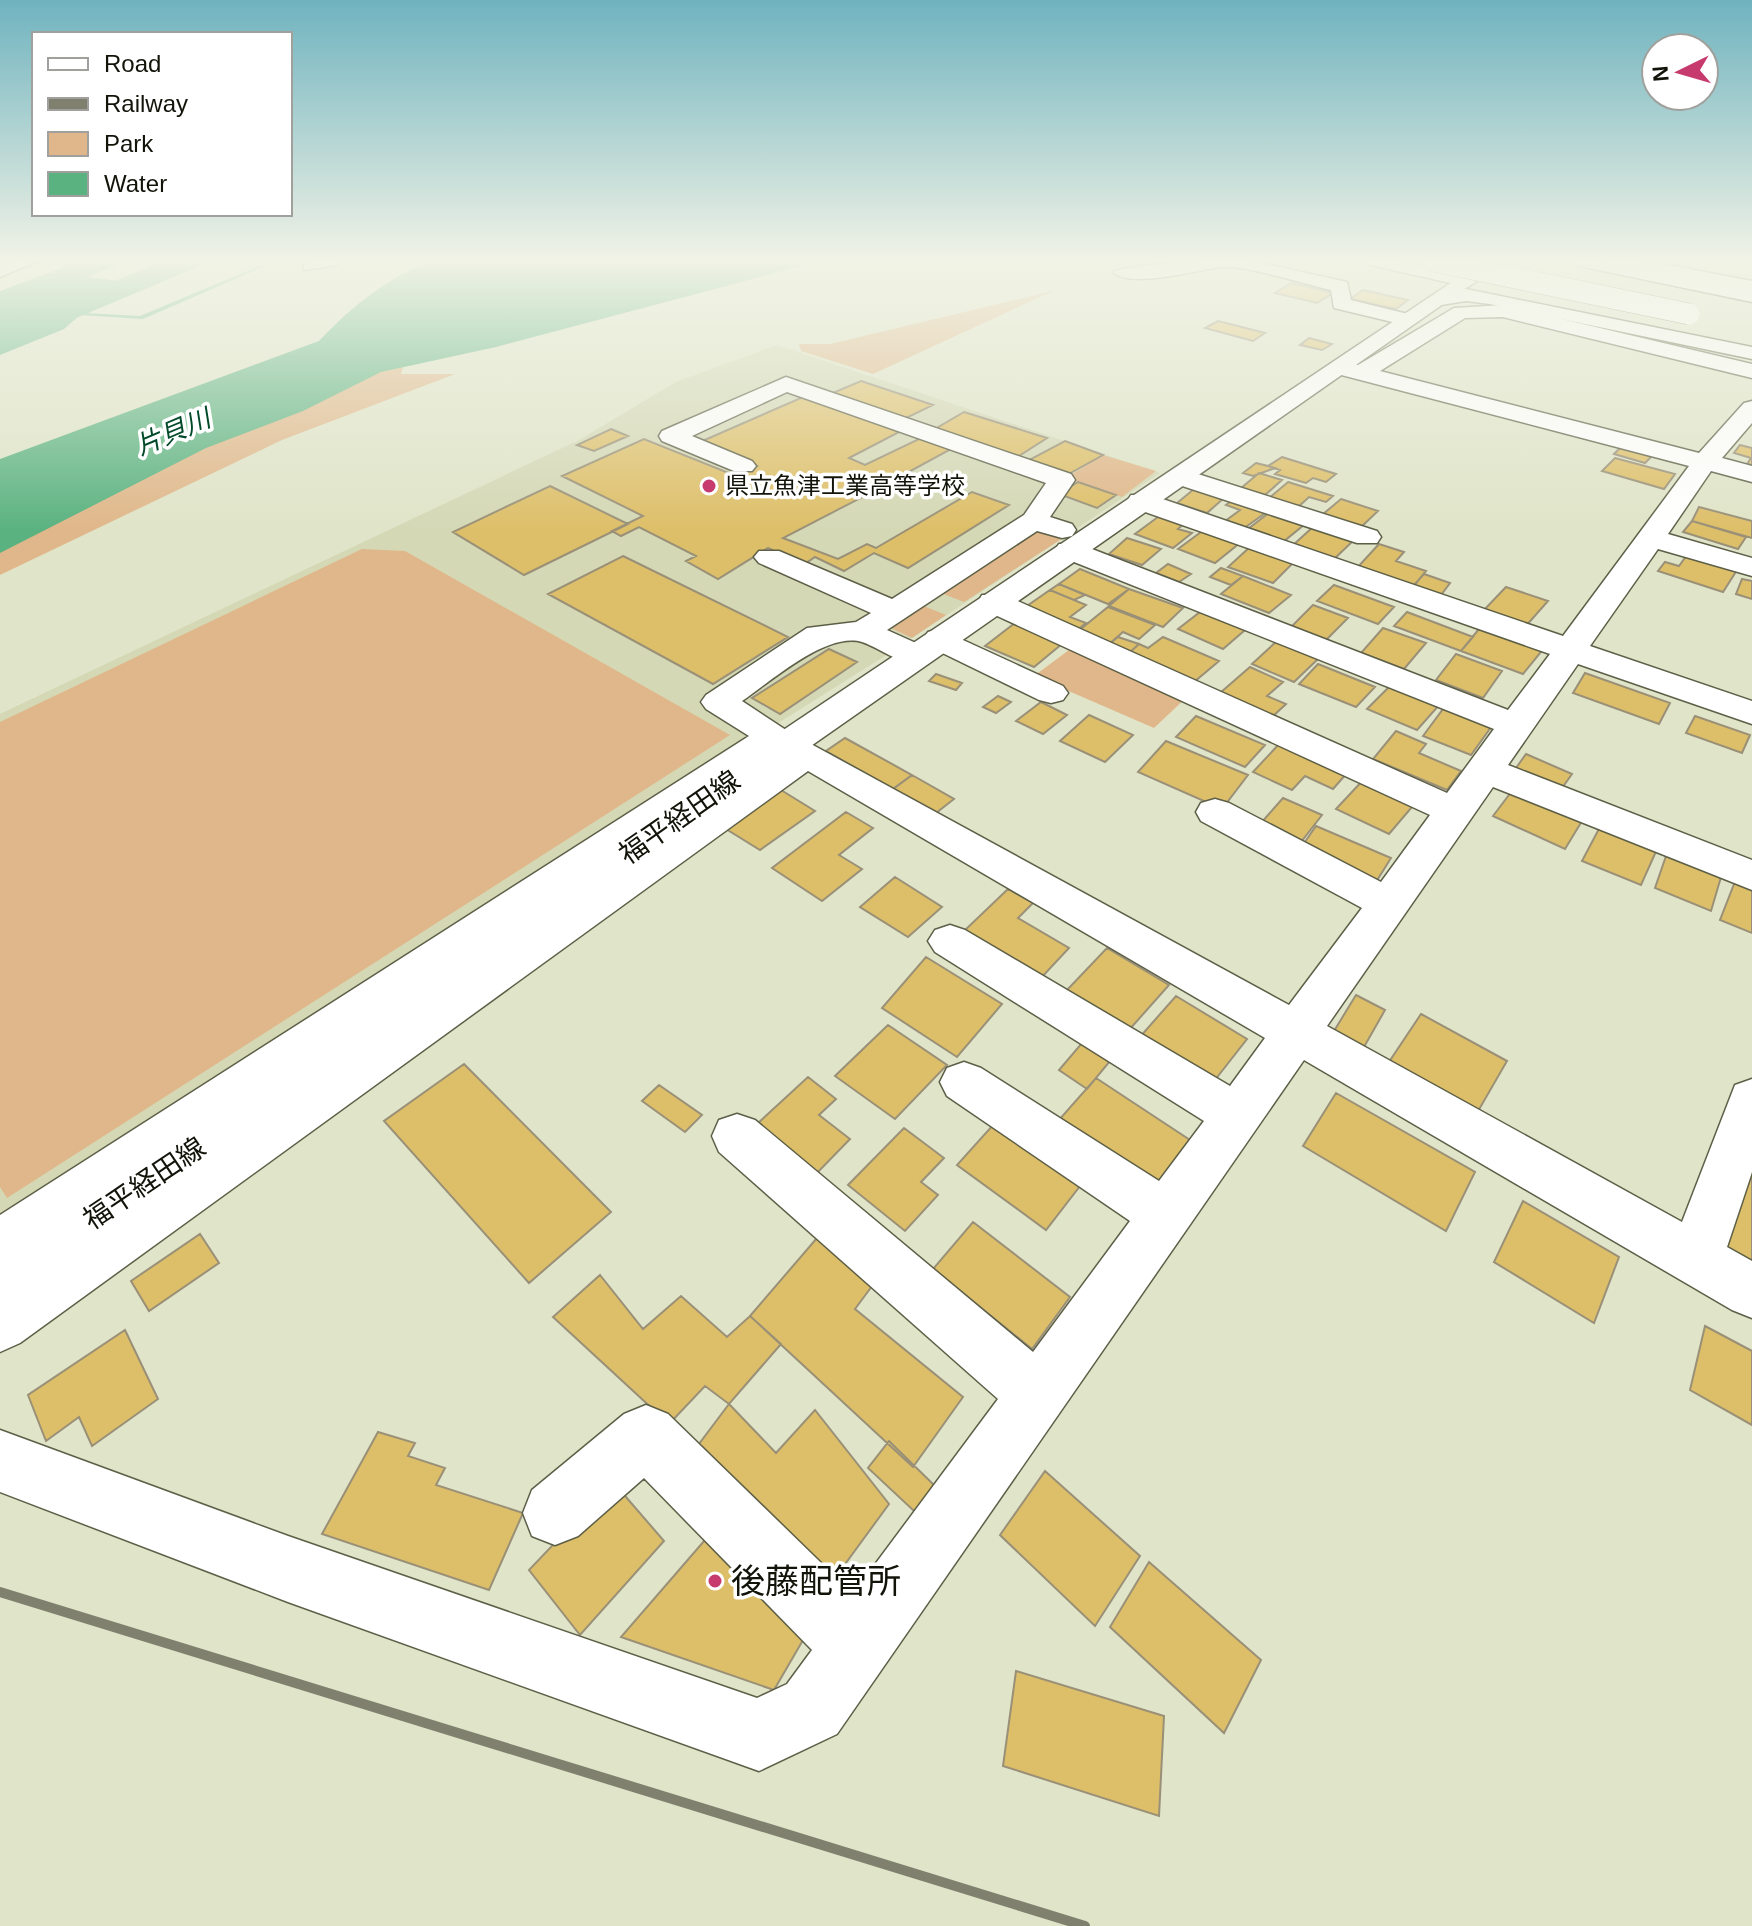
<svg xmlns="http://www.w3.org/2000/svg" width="1752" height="1926" viewBox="0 0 1752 1926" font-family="Arial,'Noto Sans JP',sans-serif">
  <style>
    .built { fill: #d4d8b5 }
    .green { fill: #e0b78a }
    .water { fill: #5bb281 }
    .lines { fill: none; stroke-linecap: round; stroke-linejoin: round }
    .stream { fill: #5bb281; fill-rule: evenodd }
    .river { fill: #5bb281; fill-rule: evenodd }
    .building { fill: #debf69; stroke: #999077; stroke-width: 2 }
    .minor-casing { stroke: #5d5f47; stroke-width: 3 }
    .major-casing { stroke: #5d5f47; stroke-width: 3 }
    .highway-casing { stroke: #5d5f47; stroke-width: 3 }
    .minor { fill: #fff; fill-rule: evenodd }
    .major { fill: #fff; fill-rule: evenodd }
    .highway { fill: #fff; fill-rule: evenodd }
    .rail { stroke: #7f816e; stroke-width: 10 }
    .highway-bridge-casing { stroke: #5d5f47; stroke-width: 22; stroke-linecap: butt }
    .highway-bridge { stroke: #fff; stroke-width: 21 }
    .poi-dot { fill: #c63a6e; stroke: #fff; stroke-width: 3 }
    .labels { text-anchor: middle; stroke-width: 7; stroke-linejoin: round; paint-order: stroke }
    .far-poi-label { font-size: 24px; fill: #121309; stroke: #fff; text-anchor: start }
    .far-water-label { font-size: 26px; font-style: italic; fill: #004929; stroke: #fff }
    .street-label { font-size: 28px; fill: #121309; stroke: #fff }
    .near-poi-label { font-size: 34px; fill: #121309; stroke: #fff; text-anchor: start }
  </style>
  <rect width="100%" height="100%" fill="#e0e4c8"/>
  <path class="built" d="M777 345 1160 473 891 652 0 1213V714L579 440 676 382Z"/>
  <path class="green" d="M1053 291 873 374 801 351 799 344H830Z
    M407 354 401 374H455L282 440 0 575V506Z
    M1103 455 1156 471 1122 497 1066 478Z
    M1039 528 1063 538 964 602 941 593Z
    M362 549 405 551 730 735 7 1198 0 1187V722Z
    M921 605 946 615 912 638 889 627Z
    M1073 647 1188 696 1154 728 1034 676Z"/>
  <path class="water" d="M83 260H130L87 277 119 281 64 329 0 355V291Z
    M435 260H824L496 347 381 372 303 411 206 448 0 553V459L319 341C352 306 389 276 435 260Z"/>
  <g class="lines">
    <path class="stream" d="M44 260H50L0 278V275Z
      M273 260H279L143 319 63 314 66 312 140 316Z"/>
    <path class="river" d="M166 260H204L200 266 0 350V328Z"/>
  </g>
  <path class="building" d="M1291 283 1333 293 1317 303 1275 293Z
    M1363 290 1408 300 1396 309 1350 299Z
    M1218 321 1265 333 1253 341 1205 328Z
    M1309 338 1332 344 1322 350 1300 345Z
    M861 381 933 405 900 421 828 395Z
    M803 397 903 430 849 458 865 465 923 437 953 448 892 481 904 486 887 497 874 491 783 538 838 559 867 544 876 548 972 492 1009 505 908 568 874 553 844 571 815 557 803 565 768 548 718 579 686 561 696 556 639 527 621 536 612 531 643 516 562 476 644 439 736 476 757 466 700 442Z
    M964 412 1047 438 1019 456 935 429Z
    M611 429 628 436 594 451 577 445Z
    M1065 441 1103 455 1067 475 1029 460Z
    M1740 445 1752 448V465L1747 464 1751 458 1734 453Z
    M1622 446 1653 455 1645 463 1614 454Z
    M1282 457 1336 474 1326 482 1313 478 1306 483 1275 474 1280 470 1268 466Z
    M1615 458 1675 474 1664 489 1602 471Z
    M1256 463 1268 466 1275 468 1253 476 1243 473Z
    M1259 473 1282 480 1265 495 1241 488Z
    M1078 482 1116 495 1097 508 1059 494Z
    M1288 482 1333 496 1326 502 1309 497 1297 508 1268 499Z
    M550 486 628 524 524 575 453 532Z
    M1194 489 1224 498 1207 513 1177 503Z
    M1234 499 1268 511 1243 529 1224 522 1240 510 1226 505Z
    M1341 499 1378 511 1360 528 1322 515Z
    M1699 507 1752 521V538L1692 521Z
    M1270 512 1305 524 1283 542 1248 529Z
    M1162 514 1186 522 1178 529 1192 533 1173 548 1135 534Z
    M1692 521 1746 537 1738 549 1683 532Z
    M1313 527 1354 540 1333 560 1292 546Z
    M1205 529 1241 542 1215 563 1178 549Z
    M1127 538 1161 549 1142 565 1109 554Z
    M1379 544 1404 552 1396 561 1426 571 1413 587 1356 569Z
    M1250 547 1294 562 1273 583 1228 567Z
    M1687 555 1737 570 1723 592 1658 571 1665 562 1679 566Z
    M623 556 788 637 713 684 548 594Z
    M1168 564 1191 574 1179 582 1156 573Z
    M1221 568 1243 576 1231 585 1210 577Z
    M1080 569 1129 589 1108 604 1059 584Z
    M1424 574 1450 583 1441 595 1414 585Z
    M1243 576 1291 595 1269 613 1221 594Z
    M1742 579 1752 581V599L1736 594Z
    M1059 584 1085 595 1074 600 1050 590Z
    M1334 585 1394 607 1378 624 1317 601Z
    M1506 587 1548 601 1525 627 1482 612Z
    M1129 589 1183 608 1163 627 1109 606Z
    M1050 590 1086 605 1070 617 1086 623 1076 631 1024 608Z
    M1313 605 1348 618 1325 641 1290 628Z
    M1108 607 1155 625 1139 639 1123 632 1108 645 1077 632Z
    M1200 612 1245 630 1223 649 1178 629Z
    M1407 612 1473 637 1461 651 1394 626Z
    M1015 623 1063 643 1034 667 985 646Z
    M1483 624 1545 647 1523 674 1461 651Z
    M1383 628 1426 643 1404 669 1361 653Z
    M1118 637 1139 644 1128 654 1108 645Z
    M1163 637 1219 661 1194 682 1128 654 1139 644 1148 648Z
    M1278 640 1320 657 1294 682 1252 664Z
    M829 649 857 662 780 714 752 698Z
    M1456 654 1502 671 1483 698 1436 680Z
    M1318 664 1375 687 1356 707 1299 684Z
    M1250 667 1283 682 1267 696 1286 704 1272 717 1220 693Z
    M1585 673 1670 703 1659 724 1573 693Z
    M936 674 962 683 956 690 929 681Z
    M1393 683 1441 703 1417 730 1367 709Z
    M998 696 1011 702 996 713 983 707Z
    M1041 702 1067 715 1043 734 1016 721Z
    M1446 705 1494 723 1471 755 1423 736Z
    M1089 715 1133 735 1105 762 1060 741Z
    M1196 716 1265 745 1245 767 1176 737Z
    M1695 716 1750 735 1742 753 1686 733Z
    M1396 731 1426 744 1419 753 1461 771 1447 790 1373 759Z
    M845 738 912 775 893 789 826 751Z
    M1166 741 1248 775 1222 809 1138 772Z
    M1280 743 1347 773 1333 789 1305 776 1292 790 1253 772Z
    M1526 754 1572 774 1562 788 1516 768Z
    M912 775 954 799 936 813 893 789Z
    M1365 778 1417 801 1389 834 1336 809Z
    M781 790 815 811 760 850 726 829Z
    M1512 791 1582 821 1565 849 1493 816Z
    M1283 798 1322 815 1301 842 1261 823Z
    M846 812 873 828 839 855 862 869 822 901 772 868Z
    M1601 825 1658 847 1641 885 1582 861Z
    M1316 826 1391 858 1376 882 1300 849Z
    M1666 856 1721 877 1711 911 1655 888Z
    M895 877 942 907 908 937 860 907Z
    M1736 879 1752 886V933L1720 920Z
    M1008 889 1033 903 1018 918 1069 948 1041 978 964 931Z
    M1107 948 1169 985 1129 1030 1066 991Z
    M926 957 1002 1004 957 1057 882 1008Z
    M1356 995 1385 1010 1364 1047 1334 1031Z
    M1176 996 1247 1039 1211 1085 1139 1038Z
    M1421 1014 1507 1061 1477 1113 1389 1062Z
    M888 1025 947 1065 895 1119 835 1076Z
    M1082 1043 1110 1061 1087 1089 1059 1070Z
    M464 1064 611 1212 529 1283 384 1121Z
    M808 1077 836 1099 819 1115 850 1139 817 1173 756 1125Z
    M1096 1078 1193 1142 1157 1190 1058 1121Z
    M659 1085 702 1115 685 1132 642 1101Z
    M1336 1093 1475 1172 1446 1231 1303 1146Z
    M993 1125 1080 1186 1046 1230 957 1165Z
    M904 1128 944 1158 921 1182 938 1195 905 1231 848 1185Z
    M1742 1173 1752 1178V1265L1723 1249Z
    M1523 1201 1619 1257 1594 1323 1494 1262Z
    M973 1222 1070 1297 1032 1349 933 1269Z
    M823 1231 878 1278 855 1309 963 1397 913 1467 750 1316Z
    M200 1234 219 1263 149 1311 131 1281Z
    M600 1275 643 1329 681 1296 727 1337 750 1316 781 1344 729 1404 705 1386 669 1424 553 1317Z
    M1705 1326 1752 1351V1425L1690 1390Z
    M125 1330 158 1399 92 1446 79 1417 46 1441 28 1395Z
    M729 1404 776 1453 815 1410 889 1504 832 1582 699 1444Z
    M378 1432 415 1443 408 1456 445 1468 436 1485 523 1513 489 1590 322 1534Z
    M889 1441 938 1489 914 1511 868 1468Z
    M1045 1471 1140 1556 1095 1626 1000 1535Z
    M613 1482 664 1541 580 1635 529 1570Z
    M711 1533 810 1628 774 1690 621 1637Z
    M1149 1562 1261 1660 1224 1733 1110 1627Z
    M1016 1671 1164 1716 1159 1816 1003 1766Z"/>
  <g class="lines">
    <defs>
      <path id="minor" d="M13 260H39L0 277V265Z
        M312 260H346L337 265 304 270V262Z
        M1197 260H1247L1347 282 1351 300 1416 316 1419 320 1409 326 1334 308 1331 290C1304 284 1245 265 1221 267 1198 270 1129 289 1113 272 1118 267 1182 262 1197 260Z
        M1363 260H1397L1475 277 1477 281 1468 287 1366 264Z
        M1606 260H1643L1752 281V293L1615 265Z
        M1503 305 1752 364V378L1503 317 1465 318 1380 371 1699 453 1744 403 1752 401V423L1722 458 1752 466V482L1711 471 1668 534 1752 558V576L1658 549 1590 646 1752 701V724L1578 664 1508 765 1752 860V890L1493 787 1327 1026 1682 1222 1735 1085 1752 1079V1172L1727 1247 1752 1261V1318L1732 1310 1304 1060 837 1734 759 1771 288 1602 0 1492V1430L288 1536 757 1698 787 1684 812 1650 644 1478 578 1536 555 1545 532 1536 523 1513 532 1490 624 1414 646 1405 668 1414 853 1594 998 1399 719 1152 712 1136 719 1120 737 1114 755 1120 1033 1352 1130 1221 947 1096 940 1082 947 1068 964 1062 981 1068 1159 1181 1204 1121 935 952 928 941 935 930 950 925 965 930 1230 1086 1265 1038 808 771 20 1343 0 1352V1289L781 755 775 752 19 1264 0 1272V1215L749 736 706 709 701 702 706 695 807 628 856 622 871 613 759 563 754 557 759 551H779L892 599 1024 515 1046 483 787 392 692 436 752 461 756 466 752 471H734L662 441 659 436 662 431 786 377 1071 474 1075 480 1050 517 1072 524 1076 530 1072 536 1062 538 1037 531 887 630 927 648 931 655 927 662C902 668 885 650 862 642 827 631 770 682 742 701L789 732 1289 1005 1362 908 1201 821 1196 812 1201 803 1215 799 1229 803 1381 882 1430 815 982 609 978 602 982 595H1004L1447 793 1494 729 1059 556 1055 550 1059 544H1079L1508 710 1550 654 1131 507 1127 501 1131 495H1151L1563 636 1689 466 1330 372 1327 367 1338 360 1358 365 1454 308Z
        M1179 468 1377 531 1381 537 1377 543H1357L1170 482 1166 476Z
        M939 629 1063 686 1068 693 1063 700 1051 703 1039 700 928 646 923 639 928 632Z"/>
      <path id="major" d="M1485 260H1506L20 1299 0 1307V1248L274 1071Z"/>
      <path id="highway" d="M1565 260H1601L1752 290V302L1574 265Z
        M1466 289 1752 347V359L1490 304 1466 301 1441 305 1431 299 1434 295Z"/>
    </defs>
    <use href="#minor" class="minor-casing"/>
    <use href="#major" class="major-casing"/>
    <use href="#highway" class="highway-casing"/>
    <use href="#minor" class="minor"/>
    <use href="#major" class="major"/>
    <use href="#highway" class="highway"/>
    <path class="rail" d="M0 1592 1085 1926"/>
    <defs>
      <path id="highway-bridge" d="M1429 260 1689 314"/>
    </defs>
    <use href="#highway-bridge" class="highway-bridge-casing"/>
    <use href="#highway-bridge" class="highway-bridge"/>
  </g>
  <linearGradient id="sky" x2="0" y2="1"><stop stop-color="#6fb3bf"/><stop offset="0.49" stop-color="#f1f3e6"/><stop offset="1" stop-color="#f1f3e6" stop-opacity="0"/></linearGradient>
  <rect width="1752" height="530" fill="url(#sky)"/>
  <g class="poi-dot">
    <circle cx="709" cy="486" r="8"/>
    <circle cx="715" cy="1581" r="8"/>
  </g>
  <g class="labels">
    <g class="far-poi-label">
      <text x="725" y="494">県立魚津工業高等学校</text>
    </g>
    <g class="far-water-label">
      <text transform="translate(173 432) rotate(-23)" y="9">片貝川</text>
    </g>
    <g class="street-label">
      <text transform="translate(679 817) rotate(-35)" y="10">福平経田線</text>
      <text transform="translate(144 1183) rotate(-34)" y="10">福平経田線</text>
    </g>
    <g class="near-poi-label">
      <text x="731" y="1593">後藤配管所</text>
    </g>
  </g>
  <rect x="32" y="32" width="260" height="184" fill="#ffffff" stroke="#a0a19d" stroke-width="2"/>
  <rect x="48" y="58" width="40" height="12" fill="#ffffff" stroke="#a0a19d" stroke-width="2"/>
  <text x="104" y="72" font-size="24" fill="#121309">Road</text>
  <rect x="48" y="98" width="40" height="12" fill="#7f816e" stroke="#a0a19d" stroke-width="2"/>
  <text x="104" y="112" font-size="24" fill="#121309">Railway</text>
  <rect x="48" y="132" width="40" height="24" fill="#e0b78a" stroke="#a0a19d" stroke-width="2"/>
  <text x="104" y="152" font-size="24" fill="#121309">Park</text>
  <rect x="48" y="172" width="40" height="24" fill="#5bb281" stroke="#a0a19d" stroke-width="2"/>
  <text x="104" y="192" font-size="24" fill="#121309">Water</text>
  <g transform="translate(1680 72) rotate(265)"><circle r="38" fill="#ffffff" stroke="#a0a19d" stroke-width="2"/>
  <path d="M0-6L14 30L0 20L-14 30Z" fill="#c63a6e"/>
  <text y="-12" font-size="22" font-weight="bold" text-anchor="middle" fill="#121309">N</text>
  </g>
</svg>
